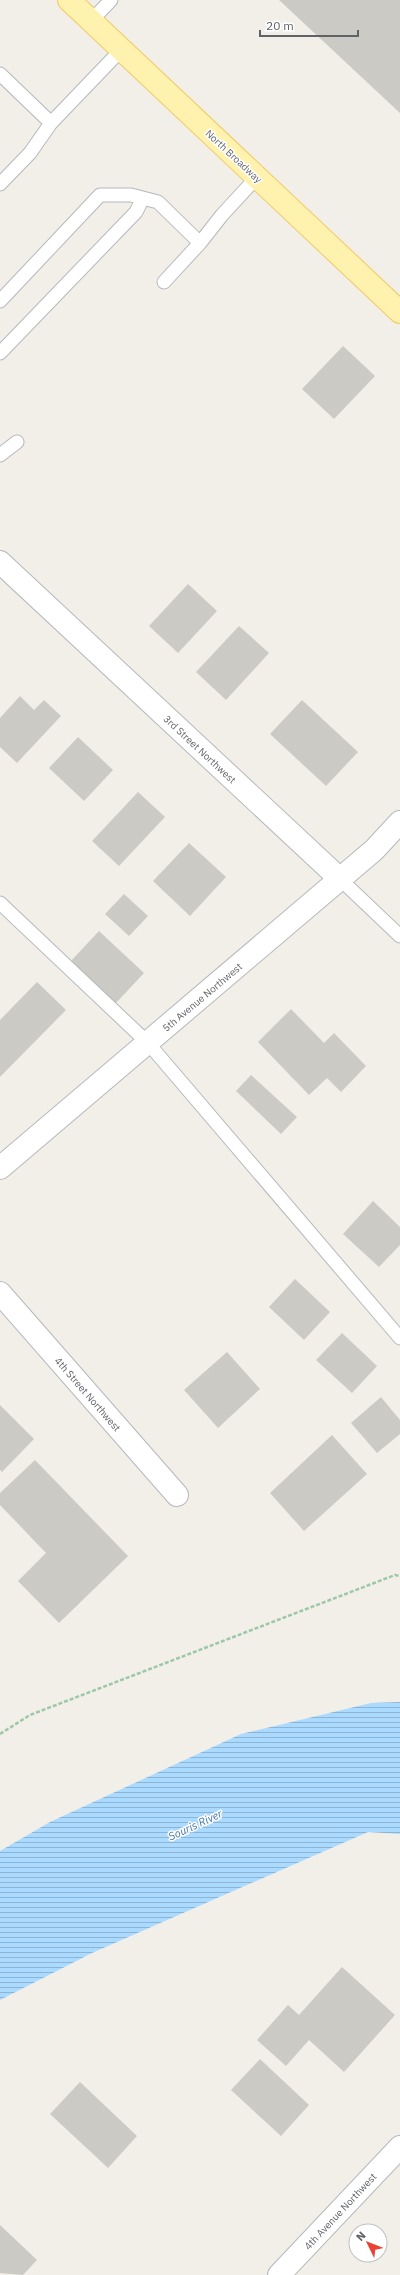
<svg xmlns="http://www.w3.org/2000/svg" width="400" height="2275" viewBox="0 0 400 2275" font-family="'IBM Plex Sans',sans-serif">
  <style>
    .water { fill: url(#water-rules) }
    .building { fill: #cccac5 }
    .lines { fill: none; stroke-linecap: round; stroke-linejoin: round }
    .service-casing { stroke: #b5b8bc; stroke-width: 15 }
    .minor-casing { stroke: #b5b8bc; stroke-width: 24 }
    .primary-casing { stroke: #f2c960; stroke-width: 24 }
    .path { stroke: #9cc7a9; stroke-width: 2.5; stroke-dasharray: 4 2; stroke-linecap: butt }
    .service { stroke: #fff; stroke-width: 13 }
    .minor { stroke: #fff; stroke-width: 22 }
    .primary { stroke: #fff2af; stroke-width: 22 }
    .labels { text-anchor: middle; stroke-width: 3; stroke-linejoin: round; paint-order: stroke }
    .street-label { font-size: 10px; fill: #5f6368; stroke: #fff }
    .water-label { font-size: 11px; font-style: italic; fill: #4174aa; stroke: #fff }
  </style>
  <defs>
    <pattern id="water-rules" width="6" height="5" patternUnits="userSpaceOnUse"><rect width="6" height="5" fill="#aadaff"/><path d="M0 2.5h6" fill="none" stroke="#8eb4d2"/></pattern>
  </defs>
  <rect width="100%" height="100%" fill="#f1efe8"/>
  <path class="water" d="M400 1702V1834L368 1832 92 1953 0 2000V1851L50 1822 241 1734 371 1703Z"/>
  <path class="building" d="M279 0H400V113Z
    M343 346 375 376 334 419 302 389Z
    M188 584 217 611 178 653 149 626Z
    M239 626 269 653 226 700 196 672Z
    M20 696 34 710 44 700 61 716 17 763 0 747V718Z
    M302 700 358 752 326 786 270 734Z
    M78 737 113 770 84 801 49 768Z
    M138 792 165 817 119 866 92 841Z
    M189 843 226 877 190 916 153 881Z
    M124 894 148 916 129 936 105 914Z
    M99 931 144 973 115 1004 70 962Z
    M37 982 66 1010 0 1077V1020Z
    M291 1009 324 1043 334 1033 366 1066 341 1092 327 1078 309 1095 258 1042Z
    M251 1075 297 1117 281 1134 236 1091Z
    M373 1201 400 1227V1245L379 1267 343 1234Z
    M295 1279 330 1312 304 1340 269 1307Z
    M342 1333 377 1366 352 1393 316 1360Z
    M227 1352 260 1389 218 1428 184 1390Z
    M381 1397 400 1420V1434L377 1453 351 1423Z
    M0 1405 34 1439 2 1472 0 1470Z
    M332 1435 367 1474 304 1531 270 1493Z
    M35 1460 128 1556 59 1623 18 1581 46 1553 0 1505V1493Z
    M342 1967 395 2015 344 2072 309 2040 286 2066 257 2040 288 2005 299 2015Z
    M260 2059 309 2105 281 2136 231 2090Z
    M80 2082 137 2136 108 2168 50 2114Z
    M0 2225 37 2260 23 2275 0 2273Z"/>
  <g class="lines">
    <defs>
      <path id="service" d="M91 21 111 0
        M0 74 51 123
        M0 184 30 153 51 123 121 50
        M164 282 200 243
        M0 301 100 195H131L158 202 200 243 222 215 257 177
        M0 353 136 212 143 198
        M0 455 17 442
        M340 879 400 936
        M0 903 148 1043 400 1338"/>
      <path id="minor" d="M0 562 340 879
        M0 1168 374 850 400 822
        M0 1293 177 1495
        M279 2275 400 2147"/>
      <path id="primary" d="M69 0 400 312"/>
    </defs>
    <use href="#service" class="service-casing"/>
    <use href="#minor" class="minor-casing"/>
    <use href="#primary" class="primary-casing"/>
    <path class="path" d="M0 1734 30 1715 395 1575 400 1576"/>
    <use href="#service" class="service"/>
    <use href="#minor" class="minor"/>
    <use href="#primary" class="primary"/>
  </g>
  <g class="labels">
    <g class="street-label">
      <text transform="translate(234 156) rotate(43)" y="4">North Broadway</text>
      <text transform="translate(200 749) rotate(43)" y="4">3rd Street Northwest</text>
      <text transform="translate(202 997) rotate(-40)" y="4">5th Avenue Northwest</text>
      <text transform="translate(88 1394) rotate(49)" y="4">4th Street Northwest</text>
      <text transform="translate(340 2211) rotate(-47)" y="4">4th Avenue Northwest</text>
    </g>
    <g class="water-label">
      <text transform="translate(195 1825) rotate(-25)" y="4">Souris River</text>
    </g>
  </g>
  <g transform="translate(368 2243) rotate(313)"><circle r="19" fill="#ffffff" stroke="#bfc1c3"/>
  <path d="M0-3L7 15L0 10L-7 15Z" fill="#ea4335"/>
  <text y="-6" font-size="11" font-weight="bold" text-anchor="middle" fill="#5f6368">N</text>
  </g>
  <path d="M260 30v6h98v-6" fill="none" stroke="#5f6368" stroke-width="2"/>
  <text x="266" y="30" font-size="12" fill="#5f6368" stroke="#ffffff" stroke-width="3" paint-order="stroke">20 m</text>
</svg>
